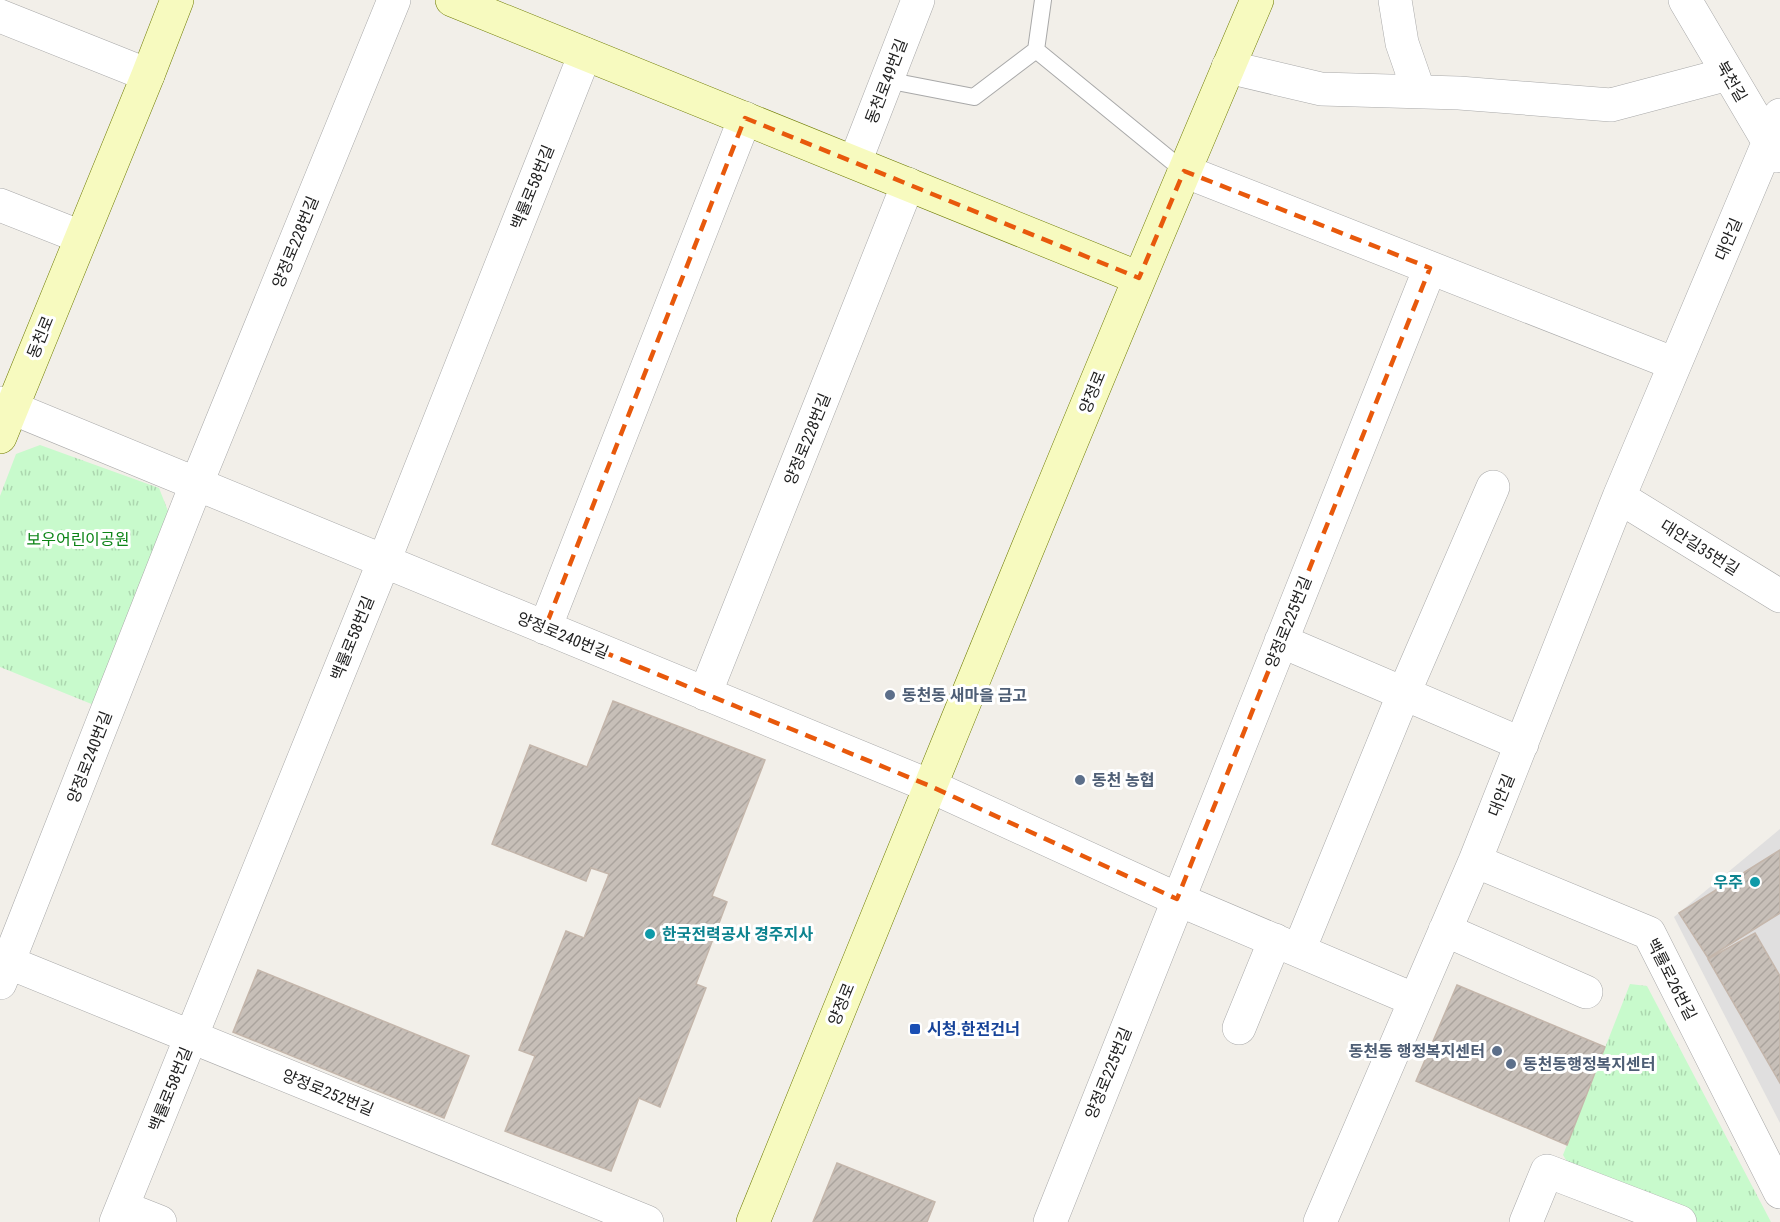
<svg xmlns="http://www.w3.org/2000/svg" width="1780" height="1222" viewBox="0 0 1780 1222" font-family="'Roboto Condensed','Noto Sans KR',sans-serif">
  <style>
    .residential { fill: #e0dfdf }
    .park { fill: url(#park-tufts) }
    .building { fill: url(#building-hatch); stroke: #c4b6ab; stroke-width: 1.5 }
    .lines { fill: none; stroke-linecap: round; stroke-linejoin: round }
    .lane-casing { stroke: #a9a9a9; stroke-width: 18 }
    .street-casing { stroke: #a9a9a9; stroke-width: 34 }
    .secondary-casing { stroke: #707d05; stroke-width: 34 }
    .lane { stroke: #fff; stroke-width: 16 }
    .street { stroke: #fff; stroke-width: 33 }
    .secondary { stroke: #f7fabf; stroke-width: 33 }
    .marked { fill: none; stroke: #e8590c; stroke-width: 4.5; stroke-dasharray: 12 8; stroke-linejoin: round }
    .service-dot { fill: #5c6f8a; stroke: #fff; stroke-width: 2 }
    .culture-dot { fill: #0f9aa8; stroke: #fff; stroke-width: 2 }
    .transit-dot { fill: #1a4fb4; stroke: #fff; stroke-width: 2 }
    .labels { text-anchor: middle; stroke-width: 6; stroke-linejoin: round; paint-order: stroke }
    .street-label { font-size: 16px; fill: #222; stroke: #fff }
    .park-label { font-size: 16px; fill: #0c8416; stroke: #fff }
    .service-label { font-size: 16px; font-weight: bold; fill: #4e5e75; stroke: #fff; text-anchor: start }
    .culture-label { font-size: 16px; font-weight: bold; fill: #0d838f; stroke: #fff; text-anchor: end }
    .transit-label { font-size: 16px; font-weight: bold; fill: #164399; stroke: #fff; text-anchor: start }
  </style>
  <defs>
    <pattern id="park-tufts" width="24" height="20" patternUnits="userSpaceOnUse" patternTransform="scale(1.5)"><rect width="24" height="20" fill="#c8facc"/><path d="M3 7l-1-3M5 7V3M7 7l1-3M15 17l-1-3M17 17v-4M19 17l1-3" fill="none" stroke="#acd6af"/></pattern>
    <pattern id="building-hatch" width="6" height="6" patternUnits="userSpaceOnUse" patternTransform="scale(1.5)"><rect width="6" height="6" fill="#c7bfb8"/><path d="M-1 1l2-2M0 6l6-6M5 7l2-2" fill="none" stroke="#aba49e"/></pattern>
  </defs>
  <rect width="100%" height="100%" fill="#f2efe9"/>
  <path class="residential" d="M1780 829V1123L1674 917Z"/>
  <path class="park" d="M40 445 159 488 170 516 94 705 0 667V496L16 454Z
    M1630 984 1647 986 1771 1222H1690L1572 1170 1563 1155Z"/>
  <path class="building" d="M613 701 765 760 712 896 727 902 696 984 706 988 660 1107 639 1098 611 1171 505 1131 535 1056 519 1050 566 931 584 938 609 874 591 868 586 881 492 844 530 745 587 767Z
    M1780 850V913L1708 958 1679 913Z
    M1755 933 1780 976V1083L1708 959Z
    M258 970 469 1056 444 1118 233 1032Z
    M1457 985 1605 1047 1567 1145 1416 1081Z
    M837 1163 935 1202 927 1222H813Z"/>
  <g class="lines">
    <defs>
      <path id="lane" d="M1043 0 1036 50 1184 171
        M886 80 974 97 1036 50"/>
      <path id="street" d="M1395 0 1402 43 1419 92
        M1685 0 1777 156
        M0 16 148 75
        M1228 67 1321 89 1459 93 1611 105 1728 74
        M855 162 918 0
        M1184 171 1675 364
        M0 205 81 237
        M0 403 930 786 1177 899 1415 1000
        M1619 497 1780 596
        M545 628 745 118
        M1281 641 1522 744
        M705 694 908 184
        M1475 861 1649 933 1780 1192
        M1445 930 1586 992
        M1299 950 1404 693 1493 487
        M0 959 647 1222
        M0 983 196 485 394 0
        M1239 1028 1275 940
        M122 1207 160 1222
        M116 1222 384 561 585 54
        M1050 1222 1430 268
        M1320 1222 1475 861 1619 497 1780 115
        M1526 1222 1547 1171 1680 1222"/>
      <path id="secondary" d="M452 0 1139 278
        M0 437 148 75 177 0
        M753 1222C919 814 1084 405 1257 0"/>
    </defs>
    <use href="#lane" class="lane-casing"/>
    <use href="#street" class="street-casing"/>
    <use href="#secondary" class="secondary-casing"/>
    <use href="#lane" class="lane"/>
    <use href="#street" class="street"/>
    <use href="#secondary" class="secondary"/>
  </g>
  <path class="marked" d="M745 118 1139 278 1184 171 1430 268 1177 899 930 786 545 628Z"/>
  <g class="service-dot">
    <circle cx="890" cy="695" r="6"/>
    <circle cx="1080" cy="780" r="6"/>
    <circle cx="1497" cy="1051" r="6"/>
    <circle cx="1511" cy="1064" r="6"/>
  </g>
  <g class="culture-dot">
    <circle cx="1755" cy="882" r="6"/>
    <circle cx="650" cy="934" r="6"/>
  </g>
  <rect class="transit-dot" x="909" y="1023" width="12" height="12" rx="3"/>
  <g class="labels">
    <g class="street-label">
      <text transform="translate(886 81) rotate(-69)" y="6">동천로49번길</text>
      <text transform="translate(1732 81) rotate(60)" y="6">북천길</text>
      <text transform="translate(532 187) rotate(-68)" y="6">백률로58번길</text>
      <text transform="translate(1728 239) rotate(-67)" y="6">대안길</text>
      <text transform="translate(295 242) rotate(-68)" y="6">양정로228번길</text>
      <text transform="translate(40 337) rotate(-68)" y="6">동천로</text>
      <text transform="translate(1092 392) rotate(-68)" y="6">양정로</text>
      <text transform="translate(807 439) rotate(-68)" y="6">양정로228번길</text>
      <text transform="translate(1700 547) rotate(32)" y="6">대안길35번길</text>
      <text transform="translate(1288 622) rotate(-68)" y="6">양정로225번길</text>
      <text transform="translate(563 635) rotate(22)" y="6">양정로240번길</text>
      <text transform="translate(352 638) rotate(-68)" y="6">백률로58번길</text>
      <text transform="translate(89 757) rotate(-69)" y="6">양정로240번길</text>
      <text transform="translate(1501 795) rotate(-68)" y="6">대안길</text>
      <text transform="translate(1672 979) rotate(63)" y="6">백률로26번길</text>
      <text transform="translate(841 1004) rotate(-68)" y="6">양정로</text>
      <text transform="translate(1108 1073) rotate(-68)" y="6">양정로225번길</text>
      <text transform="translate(170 1089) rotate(-68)" y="6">백률로58번길</text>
      <text transform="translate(328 1092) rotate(22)" y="6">양정로252번길</text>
    </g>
    <g class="park-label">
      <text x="78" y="545">보우어린이공원</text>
    </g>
    <g class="service-label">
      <text x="902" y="701">동천동 새마을 금고</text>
      <text x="1092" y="786">동천 농협</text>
      <text x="1485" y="1057" text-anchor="end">동천동 행정복지센터</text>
      <text x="1523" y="1070">동천동행정복지센터</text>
    </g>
    <g class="culture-label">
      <text x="1743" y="888">우주</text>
      <text x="662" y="940" text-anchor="start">한국전력공사 경주지사</text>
    </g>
    <g class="transit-label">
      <text x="927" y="1035">시청.한전건너</text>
    </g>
  </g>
</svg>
